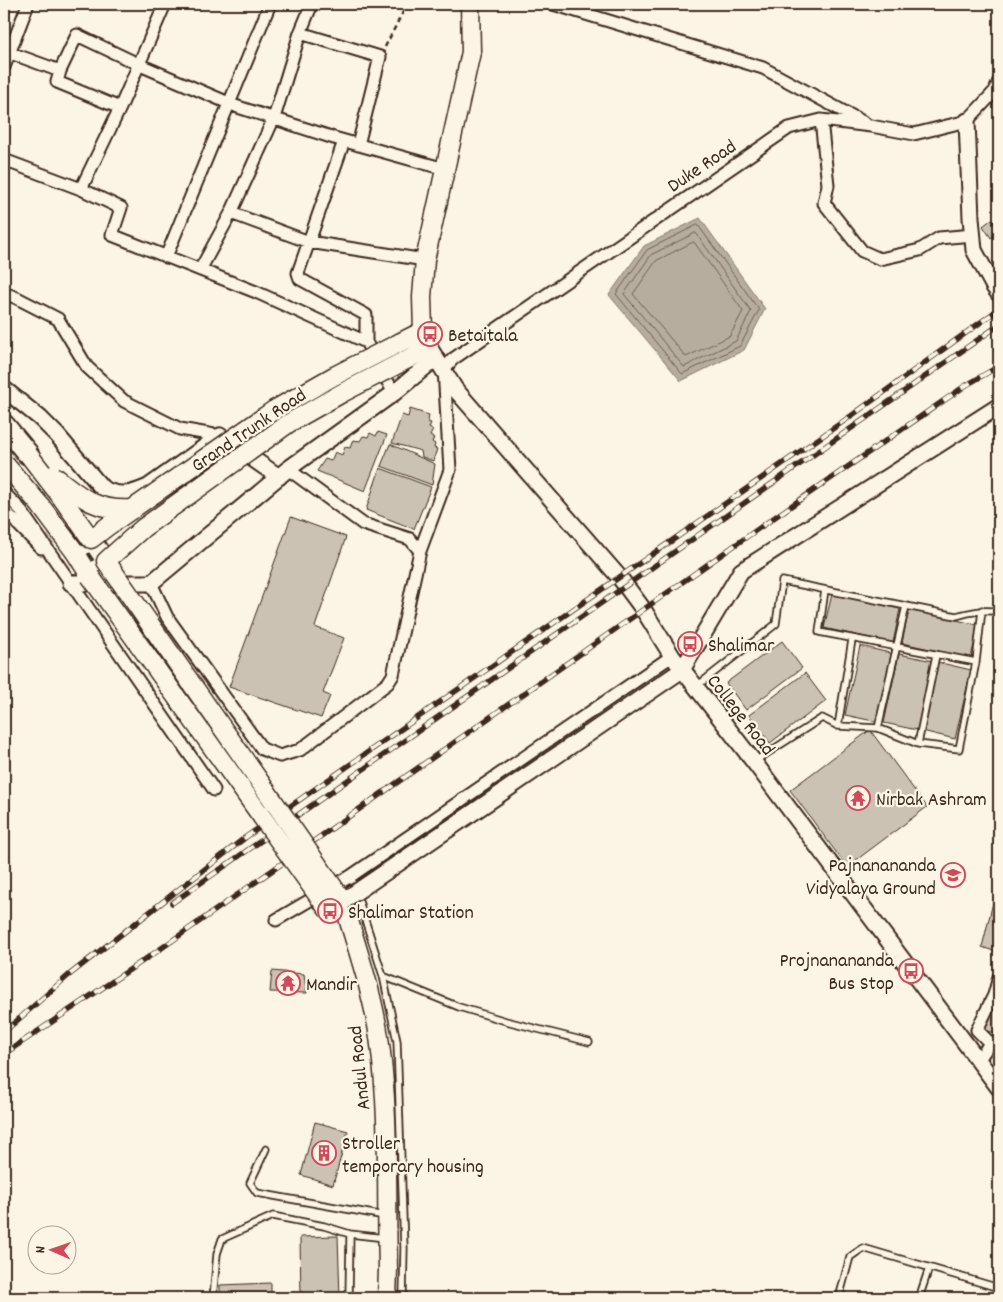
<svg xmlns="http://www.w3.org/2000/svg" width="1003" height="1302" viewBox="0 0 1003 1302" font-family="Dekko,sans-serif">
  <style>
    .water { fill: #b7ad9e; stroke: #85796b }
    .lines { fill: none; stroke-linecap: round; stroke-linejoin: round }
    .shore { stroke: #6d5e51; stroke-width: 1 }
    .building { fill: #ccc2b3; stroke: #3b2a1e }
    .street-tunnel { stroke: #d5ccbd; stroke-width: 11; stroke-dasharray: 11 5.5; stroke-linecap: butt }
    .lane-casing { stroke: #3b2a1e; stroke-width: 9 }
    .street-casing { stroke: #3b2a1e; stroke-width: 15 }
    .secondary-casing { stroke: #3b2a1e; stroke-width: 19 }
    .primary-casing { stroke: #3b2a1e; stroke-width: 21 }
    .highway-casing { stroke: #3b2a1e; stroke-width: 24 }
    .path { stroke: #3b2a1e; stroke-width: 2.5; stroke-dasharray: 5 4; stroke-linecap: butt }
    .lane { stroke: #fcf5e5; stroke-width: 5.5 }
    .street { stroke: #fcf5e5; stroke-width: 11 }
    .secondary { stroke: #fcf5e5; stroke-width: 15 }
    .primary { stroke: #fcf5e5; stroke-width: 18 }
    .highway { stroke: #fcf5e5; stroke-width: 20 }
    .rail-casing { stroke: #3b2a1e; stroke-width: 5.5 }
    .rail { stroke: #fcf5e5; stroke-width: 4; stroke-dasharray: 11; stroke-linecap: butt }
    .secondary-bridge-casing { stroke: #3b2a1e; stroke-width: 19; stroke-linecap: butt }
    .primary-bridge-casing { stroke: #3b2a1e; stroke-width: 21; stroke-linecap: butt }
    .secondary-bridge { stroke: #fcf5e5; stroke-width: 15 }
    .primary-bridge { stroke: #fcf5e5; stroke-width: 18 }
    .labels { text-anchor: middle; stroke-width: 4.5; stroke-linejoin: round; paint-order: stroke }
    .street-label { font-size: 20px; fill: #3b2a1e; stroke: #fcf5e5 }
    .poi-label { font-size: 20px; fill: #3b2a1e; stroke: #fcf5e5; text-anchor: start }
  </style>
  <rect width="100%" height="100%" fill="#fcf5e5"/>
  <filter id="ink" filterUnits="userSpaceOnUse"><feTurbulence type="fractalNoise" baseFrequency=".02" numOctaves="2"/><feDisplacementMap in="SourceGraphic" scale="10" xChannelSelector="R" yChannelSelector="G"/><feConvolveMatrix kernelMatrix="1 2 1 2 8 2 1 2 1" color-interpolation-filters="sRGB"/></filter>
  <g filter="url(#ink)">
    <path class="water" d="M700 218 765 309 744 350 681 381 609 295 644 246Z"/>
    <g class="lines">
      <path class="shore" d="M698 225 759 310 740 346 682 374 616 294 647 250Z
        M696 233 751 311 736 341 684 367 624 294 651 255Z
        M694 242 743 311 730 336 686 357 633 294 656 261Z"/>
    </g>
    <path class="building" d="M992 219 999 232 991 238 983 226Z
      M410 409 429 415 428 422 431 423 429 428 433 430 430 436 434 438 432 442 435 444 434 448 437 449 433 461 422 457 421 451 392 443 402 415 408 417Z
      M378 432 387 435 365 491 317 471 325 459 331 461 335 452 342 455 345 447 350 448 353 440 360 441 363 436 368 437 370 433 376 436Z
      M390 444 435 464 432 485 381 466Z
      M380 468 431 487 414 529 366 510Z
      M291 517 346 537 315 627 344 638 323 693 330 696 321 718 229 687Z
      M832 594 900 609 893 643 824 628Z
      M909 609 978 625 971 658 902 643Z
      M782 641 802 668 746 710 726 683Z
      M860 646 894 654 878 722 845 715Z
      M899 654 933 661 917 730 884 723Z
      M937 662 971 670 955 739 922 731Z
      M805 673 826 701 770 743 749 715Z
      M870 730 927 807 847 867 790 790Z
      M998 882H999V953L982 947Z
      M272 971 304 974 307 993 270 992Z
      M996 1003 999 1004V1034L984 1030Z
      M315 1122 348 1131 333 1185 301 1175Z
      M338 1236 340 1298H301L300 1237Z
      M271 1283V1298H220V1285Z"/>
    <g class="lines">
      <path class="street-tunnel" d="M44 545 76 518 102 488"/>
      <defs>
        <path id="lane" d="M825 590 819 632 976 662
          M697 686 776 624 782 581 956 616C971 612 984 609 999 612
          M838 726 852 640
          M878 728 906 606
          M918 744 936 655
          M755 761 822 718 838 726 878 728 918 744 959 749 976 662 982 610
          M351 876 383 976 397 1041 404 1248 403 1298
          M383 976 459 1007 506 1021 589 1042
          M266 1149 250 1183 257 1193 385 1216
          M350 1234 385 1238
          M213 1298 217 1254 222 1239 273 1216 324 1226 350 1234 349 1298
          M839 1298 850 1257 863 1248 999 1288
          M919 1298 929 1268
          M999 1298V1296"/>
        <path id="street" d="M553 4 763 68 865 123
          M300 33 380 57 358 145
          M8 52 60 71 77 35 140 65 238 107 334 138 445 169
          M4 67 28 4
          M60 71 57 82 120 108 165 4
          M821 120 828 185 824 203 862 251 880 259 920 250 939 238 973 235
          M344 141 298 273 300 279 366 315V342
          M4 160 81 189 121 208 112 235 256 292 366 342 394 393
          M81 189 120 108
          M231 213 309 242 425 260
          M166 257 270 4
          M200 270 231 213 274 118 300 33 312 4
          M4 293 17 298 58 319 87 367 124 401 180 429 220 436
          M4 493 19 508 214 790
          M4 510 41 548
          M420 551 450 470 444 369 453 359 789 128 821 120 871 126 914 134 967 121 995 91 999 81
          M151 583 167 617 262 749 280 756 300 750 388 683 393 675 420 551 410 539 363 524 288 469
          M276 920 351 876 672 656
          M978 1061 990 1043 977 1030 994 995 999 977"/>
        <path id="secondary" d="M967 121 971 218 974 250 994 287 999 294
          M429 347 455 389 620 578 643 609 672 656 754 762 999 1088
          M4 389 40 418 57 435 102 488C119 498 132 494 148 487L220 436 279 477
          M71 583H151L288 469 394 393 436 358
          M550 760 682 670 741 571 999 406"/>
        <path id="primary" d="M399 343 423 331
          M408 359 429 347 423 331 422 297 425 260 471 52 470 4
          M91 539 106 561 90 576 75 552Z
          M343 901C356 946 372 990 379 1037 390 1113 386 1192 388 1269L387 1298"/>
        <path id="highway" d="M4 425 28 454"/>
      </defs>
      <use href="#lane" class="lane-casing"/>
      <use href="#street" class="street-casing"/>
      <use href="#secondary" class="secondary-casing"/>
      <use href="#primary" class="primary-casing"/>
      <use href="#highway" class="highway-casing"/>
      <path class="path" d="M385 47 407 4"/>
      <use href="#lane" class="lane"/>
      <use href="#street" class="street"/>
      <use href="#secondary" class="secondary"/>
      <use href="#primary" class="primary"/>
      <use href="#highway" class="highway"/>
      <defs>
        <path id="rail" d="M172 903 999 325
          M4 1032 69 975 246 837 851 416 999 309
          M4 1054 156 952 775 517 965 386 999 366"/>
      </defs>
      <use href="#rail" class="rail-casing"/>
      <use href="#rail" class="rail"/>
      <defs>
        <path id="secondary-bridge" d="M343 901 550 760"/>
        <path id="primary-bridge" d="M28 454 59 494 91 539 108 526 274 410 334 376 399 343
          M4 463 40 505 75 552
          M53 475C81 497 96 512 134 509
          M90 576 329 911
          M343 901 106 561 143 528 289 423 342 393 408 359"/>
      </defs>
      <use href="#secondary-bridge" class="secondary-bridge-casing"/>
      <use href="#primary-bridge" class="primary-bridge-casing"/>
      <use href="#secondary-bridge" class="secondary-bridge"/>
      <use href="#primary-bridge" class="primary-bridge"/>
    </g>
  </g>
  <defs>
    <symbol id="bus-ring" viewBox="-11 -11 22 22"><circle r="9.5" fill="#fcf5e5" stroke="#d1495b" stroke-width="1.5"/><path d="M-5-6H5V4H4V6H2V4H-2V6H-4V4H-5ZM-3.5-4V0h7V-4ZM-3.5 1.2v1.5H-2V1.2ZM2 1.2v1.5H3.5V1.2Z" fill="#d1495b"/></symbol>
    <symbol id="temple-ring" viewBox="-11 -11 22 22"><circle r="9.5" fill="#fcf5e5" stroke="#d1495b" stroke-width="1.5"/><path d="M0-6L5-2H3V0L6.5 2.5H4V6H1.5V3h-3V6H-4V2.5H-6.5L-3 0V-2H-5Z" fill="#d1495b"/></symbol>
    <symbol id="school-ring" viewBox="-11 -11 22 22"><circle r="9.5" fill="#fcf5e5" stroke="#d1495b" stroke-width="1.5"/><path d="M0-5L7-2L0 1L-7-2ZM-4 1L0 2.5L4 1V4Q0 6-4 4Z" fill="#d1495b"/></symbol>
    <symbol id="building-ring" viewBox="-11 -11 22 22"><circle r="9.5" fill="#fcf5e5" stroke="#d1495b" stroke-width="1.5"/><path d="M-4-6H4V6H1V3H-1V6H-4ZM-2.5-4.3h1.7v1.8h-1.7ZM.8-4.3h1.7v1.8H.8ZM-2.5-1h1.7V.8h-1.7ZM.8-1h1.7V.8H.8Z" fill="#d1495b"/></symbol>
  </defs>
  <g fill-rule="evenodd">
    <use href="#bus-ring" x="416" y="320" width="28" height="28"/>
    <use href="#bus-ring" x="676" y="630" width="28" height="28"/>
    <use href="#temple-ring" x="844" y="784" width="28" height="28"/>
    <use href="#school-ring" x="939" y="861" width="28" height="28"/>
    <use href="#bus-ring" x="316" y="897" width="28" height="28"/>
    <use href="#bus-ring" x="897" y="957" width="28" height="28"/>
    <use href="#temple-ring" x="274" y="969" width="28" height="28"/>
    <use href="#building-ring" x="310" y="1139" width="28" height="28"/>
  </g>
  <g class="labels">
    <g class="street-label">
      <text transform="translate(701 165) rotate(-34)" y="7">Duke Road</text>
      <text transform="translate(248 429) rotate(-34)" y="7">Grand Trunk Road</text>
      <text transform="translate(742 714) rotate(52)" y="7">College Road</text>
      <text transform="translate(358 1068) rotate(-96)" y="7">Andul Road</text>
    </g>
    <g class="poi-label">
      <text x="448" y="341">Betaitala</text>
      <text x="708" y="651">Shalimar</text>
      <text x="876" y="805">Nirbak Ashram</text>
      <text x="936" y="871" text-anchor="end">Pajnanananda<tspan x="936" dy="23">Vidyalaya Ground</tspan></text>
      <text x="348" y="918">Shalimar Station</text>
      <text x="894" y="966" text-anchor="end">Projnanananda<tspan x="894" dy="23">Bus Stop</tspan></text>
      <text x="306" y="990">Mandir</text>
      <text x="342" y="1149">Stroller<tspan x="342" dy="23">temporary housing</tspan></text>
    </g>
  </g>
  <rect width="1003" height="1302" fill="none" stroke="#fcf5e5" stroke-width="20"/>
  <rect x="10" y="10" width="983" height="1282" fill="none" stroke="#3b2a1e" stroke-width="2" filter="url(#ink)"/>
  <g transform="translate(52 1250) rotate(272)"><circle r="24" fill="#fcf5e5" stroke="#afa495"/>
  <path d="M0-4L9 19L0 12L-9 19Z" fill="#d1495b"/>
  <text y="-8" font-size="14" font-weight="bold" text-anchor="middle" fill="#3b2a1e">N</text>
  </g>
</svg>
